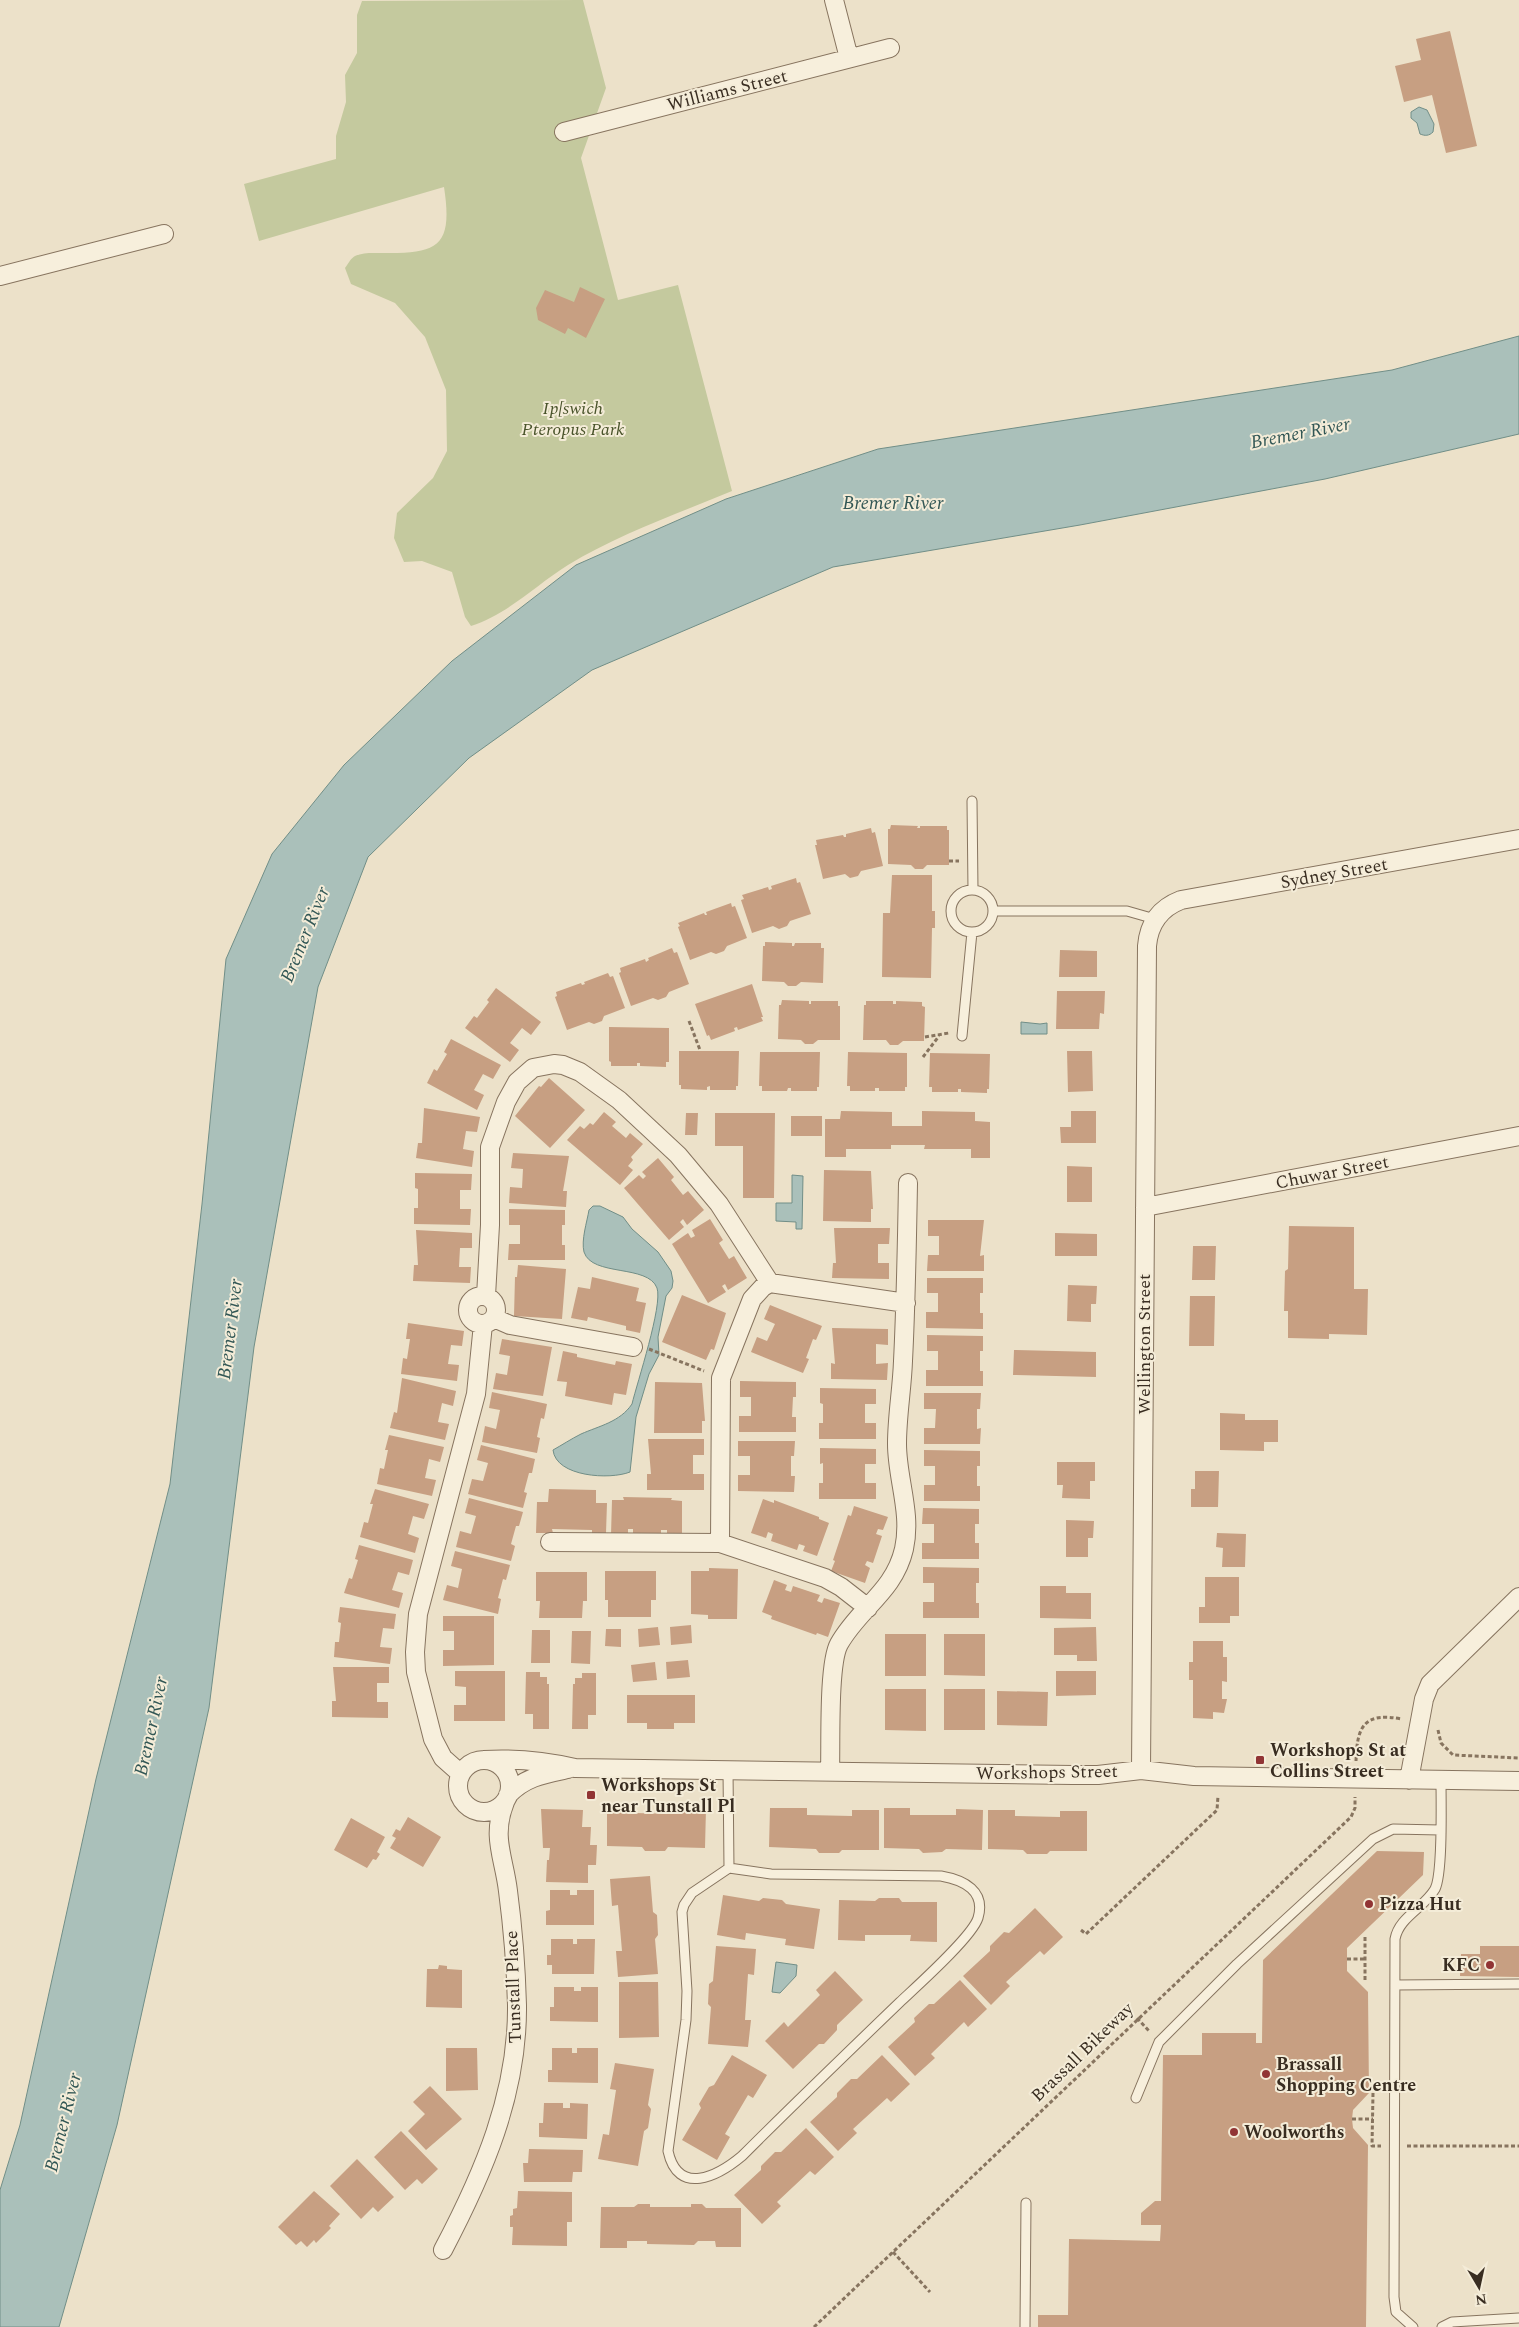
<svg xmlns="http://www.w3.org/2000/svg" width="1519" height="2327" viewBox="0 0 1519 2327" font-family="Spectral,serif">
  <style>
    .green { fill: #c4c99e }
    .water { fill: #aac0ba; stroke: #718e87 }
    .building { fill: #c79f82 }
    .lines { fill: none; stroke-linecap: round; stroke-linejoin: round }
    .lane-casing { stroke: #87745f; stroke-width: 11 }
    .street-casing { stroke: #87745f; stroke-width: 20 }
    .path { stroke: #87745f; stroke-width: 3; stroke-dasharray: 4 2.5; stroke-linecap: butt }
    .lane { stroke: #f7efdc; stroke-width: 9 }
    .street { stroke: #f7efdc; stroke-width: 18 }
    .poi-dot { fill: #913434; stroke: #f4ecd8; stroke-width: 2 }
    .labels { text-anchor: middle; stroke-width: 4; stroke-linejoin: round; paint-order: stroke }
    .street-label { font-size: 18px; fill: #392d21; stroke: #f4ecd8 }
    .park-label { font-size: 18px; font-style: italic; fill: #49532a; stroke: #f4ecd8 }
    .poi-label { font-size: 18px; font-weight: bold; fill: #392d21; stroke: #f4ecd8; text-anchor: start }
    .water-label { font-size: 19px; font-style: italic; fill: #325755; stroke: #f4ecd8 }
  </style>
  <rect width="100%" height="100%" fill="#ece1c9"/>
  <path class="green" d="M583 0 606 88 581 158 618 300 678 285 732 491C677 514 619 534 568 565 536 585 508 614 471 626L465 617 452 572 422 561 404 562 394 538 397 513 433 478 447 451 446 390 425 337 395 303 351 284 345 268C348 264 351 258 355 256 364 252 374 253 382 253 439 254 453 246 444 187L259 241 244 184 336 159V136L346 102 345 75 357 53V15L362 1Z"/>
  <path class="water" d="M1419 107 1427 110 1434 124 1433 132C1429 136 1425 136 1420 134L1417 123 1411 118V112Z
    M1519 336V434L1325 479 1080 525 833 567 592 670 469 758 368 857 318 987 254 1347 209 1708 117 2125 59 2327H0V2190L20 2125 96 1779 170 1484 202 1204 226 959 272 854 344 765 452 661 576 565 726 499 878 449 1392 370Z
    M1021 1022 1040 1024 1047 1023V1034H1021Z
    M792 1175 803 1176 802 1229H796V1222L776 1221V1203H792Z
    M593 1206H600L623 1217 632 1229 658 1252 671 1271 673 1281 672 1288 666 1296 658 1337 659 1355 649 1374 636 1417 630 1472C610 1480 556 1477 553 1450 562 1445 571 1439 581 1434 599 1426 620 1422 632 1404 637 1383 663 1305 657 1288 648 1264 592 1277 584 1252 581 1240 587 1222 589 1210Z
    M776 1962 797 1965 796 1976 780 1993 772 1992Z"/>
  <path class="building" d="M1450 31 1477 146 1446 153 1432 95 1404 102 1395 66 1421 60 1416 39Z
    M580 287 605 299 586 338 568 328 565 334 538 320 536 308 545 290 574 302Z
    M891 825 918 826 917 828H920V826H947V830H949V865H927L923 869H915L911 865 888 864V829H890Z
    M871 828 872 833 875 832 883 866 861 871 858 876 850 878 845 874 823 879 815 845H817L816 840 843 835 844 837H846V834Z
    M892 875H932V911H935V928H932L931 978 882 977 883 913H890Z
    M796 878 797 883 800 882 811 914 790 921 787 926 779 929 773 926 752 933 741 900 744 899 742 895 768 887 769 890 772 889 771 886Z
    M731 903 732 907 735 906 747 938 727 946 724 951 716 954 711 952 690 960 678 927 680 926 678 923 704 913 705 915H707L706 912Z
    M765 942 792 943V946H794L795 943H821V948H824L823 983 801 982 796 986H788L784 982 762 981 763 946H765Z
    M672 948 674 953 677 952 689 984 669 992 666 997 658 1000 653 998 631 1006 619 973 621 972 620 968 645 959 646 962 649 960 648 958Z
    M1060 950 1097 951V977H1059Z
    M608 973 610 977 613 976 625 1008 604 1016 602 1021 594 1024 589 1022 567 1030 555 997 557 996 556 992 581 983 582 985 585 984 584 982Z
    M752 984 763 1017H761L763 1021 738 1030 737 1027 734 1028 735 1031 711 1040 709 1035 707 1036 695 1004Z
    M496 988 541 1022 531 1035 522 1028 510 1043 519 1050 510 1062 465 1028 474 1016 477 1018 489 1002 487 1000Z
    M1057 991H1105L1104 1014 1100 1013 1099 1029H1056Z
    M782 1000 809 1001V1004H811V1001H838V1006H840V1040H818L813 1044H805L801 1040 778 1039 779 1005H781Z
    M866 1001H893V1004H896V1001L922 1002V1006L925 1007 924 1041H903L898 1045H890L886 1040H863L864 1005H866Z
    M609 1027 669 1028V1062H666V1067L640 1066V1063H637V1066H611V1062L609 1061Z
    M451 1039 501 1065 493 1079 483 1074 474 1090 484 1095 477 1110 427 1083 434 1069 437 1071 447 1054 444 1052Z
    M679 1051H739L738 1086H736V1090H710V1086L707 1087V1090L681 1089V1085H679Z
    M1067 1051H1092L1093 1091 1068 1092Z
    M760 1052H820L819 1087H817V1091H791V1088H788L787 1091H762V1086H759Z
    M848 1052 907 1053V1087H905V1091H879V1088H875V1091H850V1086H847Z
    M930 1053 990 1054 989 1089H987V1093L961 1092V1089H958V1092H932V1087H929Z
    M549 1078 585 1110 550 1148 515 1116 539 1086 541 1087Z
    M424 1108 480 1117 477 1132 466 1131 463 1149 474 1151 472 1167 416 1158 418 1143H422Z
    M841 1111 892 1112V1126H922V1111L975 1112V1121L990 1122V1158H971V1149H924L925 1145H891V1149H846V1157H825V1119H840Z
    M1071 1111H1096V1143H1061L1060 1127H1071Z
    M604 1112 616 1122 612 1126 626 1138 630 1133 643 1144 631 1157 633 1160 628 1166 633 1170 620 1185 567 1140 580 1126 584 1129 590 1123 593 1125Z
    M686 1113H698L697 1135H685Z
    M715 1113H775L774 1198H743V1146H715Z
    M791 1116H822V1136H791Z
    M513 1153 569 1156 563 1191H567L566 1207 509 1203 510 1187 522 1188 523 1169 511 1168Z
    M658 1158 674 1177 671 1180 683 1195 688 1191 704 1210 687 1225 683 1219 680 1222 684 1227 669 1240 624 1188 639 1175 643 1179 646 1176 642 1172Z
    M1067 1166 1092 1167V1202H1067Z
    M824 1170 871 1171 873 1209H871V1222L823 1221Z
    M415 1173 472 1174 471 1190H460V1209H471L470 1225 414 1224V1208H418V1189L415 1188Z
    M509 1209 565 1210V1225H562V1245H565V1260H508L509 1244H520V1225H509Z
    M710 1219 723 1240 719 1243 729 1259 734 1256 747 1278 728 1290 725 1284 722 1286 726 1292 708 1303 672 1244 688 1233 691 1238 695 1236 692 1230Z
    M928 1220H984L980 1256 984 1255V1271H927L928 1255H939V1236H928Z
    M1289 1226 1354 1227V1289H1368L1367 1335 1329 1334V1339L1288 1338V1311H1284L1285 1271 1288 1269Z
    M834 1228H890L889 1244H878V1263H889V1279L832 1278 833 1263H836Z
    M416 1230 472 1233V1248H460L459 1267H471L470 1283 413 1281 414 1265H418Z
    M1055 1233 1097 1234V1256H1055Z
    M1193 1246H1216L1215 1280H1192Z
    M518 1265 566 1269 562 1319 514 1316 515 1277H517Z
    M592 1277 639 1288 636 1301 646 1303 640 1333 626 1330V1326L588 1317 587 1321 571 1318 578 1287 590 1289Z
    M927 1278H983V1293H980V1313H983V1329L926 1328V1312H938V1293H927Z
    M1068 1285 1097 1286 1096 1304H1091V1322L1067 1321Z
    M682 1295 726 1313 714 1350 711 1349 706 1360 662 1342Z
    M1190 1296H1215L1214 1346H1189Z
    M770 1305 822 1326 816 1340 813 1339 806 1358 809 1359 803 1373 751 1352 757 1337 767 1341 775 1324 764 1319Z
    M408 1323 464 1331 462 1346 451 1345 448 1364 459 1365 457 1381 401 1374 403 1358 407 1359 410 1339H406Z
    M832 1328 888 1329V1345L876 1344V1364L888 1363 887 1380 831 1379V1363L835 1364Z
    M927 1335 983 1336V1351H980V1371H983V1386H926V1370H938V1351H927Z
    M502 1339 552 1347 543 1396 493 1389 496 1373 507 1375 510 1356 499 1354Z
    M1014 1350 1096 1352V1377L1013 1375Z
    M563 1351 577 1354V1357L615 1365 616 1361 632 1364 626 1395 614 1393 612 1405 565 1396 567 1382 557 1381Z
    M402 1378 456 1391 453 1406 442 1403 438 1422 449 1424 445 1440 390 1428 394 1412 397 1413Z
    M740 1381 796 1382V1397H793L792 1417H796V1432H739V1416H751V1397H740Z
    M655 1382 702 1383 705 1421H702V1433H654Z
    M820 1388 876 1389V1404H865V1423H876V1439H819V1423H823V1404L820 1403Z
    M492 1392 547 1404 544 1419 541 1418 537 1437 540 1438 537 1453 482 1442 485 1426 496 1429 500 1410 489 1408Z
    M924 1393H981L980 1409H977V1429L981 1428 980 1444H924V1428H935L936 1409H924Z
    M1220 1413 1245 1414V1420H1278V1442H1264V1451L1220 1450Z
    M389 1435 444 1447 440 1462 429 1459 425 1478 436 1480 432 1496 377 1484 380 1468 384 1469 388 1450H385Z
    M648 1439H704V1455H693V1474H704V1490H647V1474H651Z
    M738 1441H795L794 1456H791V1476H795L794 1492 738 1491V1475H750V1456H738Z
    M481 1445 535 1459 532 1473H529L524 1492 527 1493 523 1508 468 1494 472 1479 483 1481 488 1463 477 1460Z
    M820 1448 876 1449V1464H865V1483H876V1499H819V1483H823V1463L820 1464Z
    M924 1450 980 1451V1466H977V1486H980V1501H924V1485H935V1466H924Z
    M1057 1462H1095V1481H1090V1499L1062 1498 1063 1485H1057Z
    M1195 1471H1219L1218 1507H1191V1489H1195Z
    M375 1489 429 1504 424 1519 413 1516 408 1534 419 1538 415 1553 360 1537 364 1522 368 1523 373 1504H370Z
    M549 1489 596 1490V1503H607L606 1533H592V1530L552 1529 553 1533H536L537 1502H548Z
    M623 1497 672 1498 671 1500 682 1501V1535H667V1530H661V1536H633V1529H628V1535H611L612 1500H624Z
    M469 1498 523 1512 519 1526H516L511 1544 515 1546 511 1561 456 1547 460 1531 471 1534 476 1516 465 1513Z
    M763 1499 774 1503V1500L819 1517V1519L829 1523 817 1556 803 1551 805 1546 799 1544 797 1550 771 1541 773 1534 768 1532 766 1538 751 1533Z
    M854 1506 888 1517 883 1530 878 1529 876 1534 882 1536 873 1563 867 1561 865 1565 870 1568 865 1583 831 1571 835 1561 833 1560 848 1515 851 1516Z
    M923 1508 979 1509V1524H975V1543H979V1559H922V1543H934V1524H922Z
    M1066 1520 1094 1521 1093 1538H1088V1557H1066Z
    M1217 1533 1246 1534 1245 1567H1222L1223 1548 1216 1547Z
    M359 1545 413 1560 409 1575 398 1572 392 1590 403 1593 399 1608 344 1593 349 1578 352 1579 358 1560 355 1559Z
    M455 1551 510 1565 506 1580 503 1579 498 1598 501 1599 498 1614 443 1600 447 1585 458 1588 462 1569 451 1566Z
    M923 1567 979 1568V1583H976V1603H979V1618H923V1602H934V1583H923Z
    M709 1568 738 1569 737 1619H708V1615L691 1614V1571H709Z
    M605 1571H656V1600H651V1617H608V1600H605Z
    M536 1572H587V1601H583L582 1618H539L540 1601H536Z
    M1205 1577H1239V1616H1230V1623H1199V1607H1205Z
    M774 1580 787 1585 785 1590 791 1592 793 1586 820 1595 817 1601 822 1603 824 1598 840 1603 828 1637 817 1633 816 1635 771 1619 772 1616 762 1612Z
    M1040 1586H1066V1593H1091V1619L1040 1618Z
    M340 1607 396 1614 394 1629 383 1628 380 1647 392 1648 390 1664 334 1657 335 1642H339L341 1623 338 1622Z
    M443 1616H494V1665L443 1666V1650H454V1631H443Z
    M691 1625 692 1643 671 1645 670 1627Z
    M658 1627 660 1645 639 1647 638 1629Z
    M1096 1627 1097 1661H1077V1655H1054V1628Z
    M606 1629H621V1647L605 1646Z
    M532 1630H550V1663H531Z
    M572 1631H591L590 1664 571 1663Z
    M885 1634H926V1676H885Z
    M944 1634H985V1676L944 1675Z
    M1193 1641H1223V1657H1227V1682L1222 1681V1699H1227L1224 1713 1213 1712V1719L1193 1718V1680H1189V1662H1193Z
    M688 1660 690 1677 667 1679 666 1662Z
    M655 1662 657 1680 633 1682 631 1665Z
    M333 1667H389V1683H377V1702H388V1718L332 1717V1701H336Z
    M455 1671H505V1721H454V1705H466V1687L455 1686Z
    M1056 1671H1096V1695L1056 1696Z
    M526 1672H540V1677H547V1684H549V1729H533V1714H525Z
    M582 1673H596V1715H588V1729H572L573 1684H575V1678H582Z
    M885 1689H926V1731L885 1730Z
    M944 1689H985V1730H944Z
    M997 1691 1048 1692 1047 1726 997 1725Z
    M627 1695H695V1723H674V1729H647V1723H627Z
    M607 1806 633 1807V1813L679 1814V1808H706L705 1848 668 1847 665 1851H645L642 1847 607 1846Z
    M770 1808H807V1815L852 1816V1810H879V1850H842L839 1853H819L816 1849 769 1847Z
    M884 1808H910V1815H956V1809L983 1810 982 1850 946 1849 942 1852 923 1853 919 1849 884 1848Z
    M541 1809 583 1810 582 1827H591L590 1845H597L596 1865H588V1883L546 1882 547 1860H549L550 1848H543Z
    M988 1810H1015V1816L1060 1817V1811H1087V1851H1050L1047 1854H1027L1023 1850 988 1849Z
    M408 1817 441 1837 423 1867 390 1848 396 1838 392 1836 396 1829 400 1831Z
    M351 1818 385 1837 377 1852 380 1854 376 1860 373 1859 367 1868 334 1850Z
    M1377 1851 1424 1852 1423 1875 1347 1948V1971L1368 1992 1369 2093 1353 2110 1352 2119 1353 2128 1368 2145 1366 2327H1038V2315H1068L1069 2239 1160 2241 1161 2225H1141V2213L1155 2201H1161L1163 2055H1202V2033H1256V2043H1262L1263 1960Z
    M650 1876 653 1912 657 1915 658 1935 655 1939 658 1974 618 1977 616 1951H622L618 1905 612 1906 610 1879Z
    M550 1890H570V1895H577V1890H594V1925H546V1911L550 1910Z
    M723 1895 759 1901 763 1898 782 1900 786 1904 820 1909 814 1949 785 1945 786 1939 746 1933 745 1940 717 1935Z
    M879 1898H899L902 1902H937V1942L910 1941 911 1935H865V1941L838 1940 839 1900 875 1901Z
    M1035 1908 1063 1937 1044 1955 1040 1951 1006 1982 1010 1986 991 2005 963 1976 990 1951V1946L1004 1932 1009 1933Z
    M551 1939H573V1944H577V1939H595L594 1974H552V1965H547V1955H551Z
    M716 1946 756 1949 754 1975 748 1974 745 2020H751L748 2047 708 2044 711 2007 708 2004 709 1984 713 1981Z
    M1480 1946H1519V1977L1460 1976 1461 1954H1480Z
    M439 1965 447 1966V1969L462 1970V2008L426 2007 427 1969H438Z
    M835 1971 863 2000 837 2025V2030L824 2044H819L793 2069 765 2041 784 2022 788 2027 820 1995 816 1990Z
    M960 1980 987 2009 968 2027 964 2022 931 2054 935 2058 915 2076 888 2047 915 2022 914 2018 929 2004H934Z
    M619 1982H658L659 2037 619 2038Z
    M554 1987H574V1991H581V1987H598V2022L550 2021V2007H554Z
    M446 2048H477L478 2090 446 2091Z
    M552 2048H572V2053H577V2048H598V2083L548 2082V2070H552Z
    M732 2055 767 2075 753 2098 748 2095 725 2134 730 2137 717 2160 682 2140 701 2108 699 2104 709 2087 714 2085Z
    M882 2055 910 2084 891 2102 887 2098 853 2129 857 2133 838 2151 810 2122 837 2097V2093L851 2079H857Z
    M615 2063 654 2069 648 2105 651 2109 648 2128 644 2131 638 2166 598 2159 603 2134 609 2135 616 2090 610 2089Z
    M430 2086 462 2119 426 2150 408 2131 425 2114 413 2102Z
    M544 2103H563V2108H570V2103L588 2104 587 2139 539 2137V2123H543Z
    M806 2128 834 2157 815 2175 810 2171 777 2202 781 2206 762 2224 734 2195 761 2170V2166L775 2152H781Z
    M401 2131 438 2169 422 2184 417 2179 405 2190 374 2157Z
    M529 2149 583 2150 582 2172H573L572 2182H524L523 2163H528Z
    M357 2159 394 2197 378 2212 373 2207 361 2219 330 2186Z
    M314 2191 340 2214 329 2226 331 2228 316 2243 314 2240 307 2247 301 2241 296 2245 278 2227Z
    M518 2191 572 2192V2222H567V2246L512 2245 513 2227H510V2216L513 2215V2209L517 2208Z
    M638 2204H650V2207H691V2204H702L706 2208H741V2247H716L715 2241H698L694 2245 647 2244V2241H627V2248H600L601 2207H634Z"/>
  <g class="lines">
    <defs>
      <path id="lane" d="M972 801 973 890
        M951 911a21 21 0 1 1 42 0a21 21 0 1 1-42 0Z
        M993 911H1127L1155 919
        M962 1036 972 932
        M728 1770 729 1868 692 1893 684 1905 682 1912 687 1991 686 2020 668 2151C678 2197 718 2176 742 2156 794 2104 847 2053 900 2002 917 1986 972 1937 978 1918 986 1891 964 1880 941 1876L771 1874 729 1868
        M1395 1985 1519 1984
        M1136 2098 1159 2042 1237 1964 1373 1839 1393 1829 1440 1830
        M1025 2327 1026 2203
        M1413 2327 1396 2312 1394 2297 1395 1939C1399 1917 1424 1908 1435 1889 1443 1873 1441 1802 1441 1781
        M1442 2327 1452 2322 1519 2318"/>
      <path id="street" d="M834 0 849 58
        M564 132 890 48
        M0 276 164 234
        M1145 1207 1519 1136
        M468 1310a14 14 0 1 1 28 0a14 14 0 1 1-28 0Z
        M486 1296 490 1225V1147L506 1102 517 1082 533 1068 554 1064 563 1065 580 1072 619 1100 678 1155 719 1204 770 1283
        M494 1318 510 1325 633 1347
        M550 1542 720 1543 825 1578 841 1587 868 1608
        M720 1543 721 1378 752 1299 763 1287 770 1283 906 1303
        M484 1760C516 1758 544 1761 575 1768L1073 1775H1098L1141 1770 1194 1776 1519 1781
        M458 1786a26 26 0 1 1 52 0a26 26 0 1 1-52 0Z
        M1141 1770 1147 946C1149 923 1160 908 1181 900L1519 839
        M830 1771C831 1745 828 1664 839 1644 859 1608 894 1592 904 1549 912 1513 897 1479 897 1444 897 1416 902 1389 903 1361 906 1302 907 1242 908 1183
        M461 1774 443 1758 433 1739 416 1672 415 1652 418 1614 476 1394 483 1324
        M1409 1780 1424 1699 1430 1684 1519 1597
        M508 1795C525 1777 544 1774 568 1769
        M443 2250C483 2174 518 2094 517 2005 516 1968 513 1929 508 1891 504 1857 491 1837 505 1802"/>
    </defs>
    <use href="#lane" class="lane-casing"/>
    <use href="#street" class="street-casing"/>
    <path class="path" d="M949 861H959
      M689 1021 700 1050
      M925 1037 949 1033
      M923 1057 939 1036
      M649 1349 704 1371
      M1438 1730 1441 1743 1453 1755 1519 1758
      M1356 1761C1357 1726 1364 1712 1402 1719
      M1081 1930 1086 1934 1217 1810 1218 1796
      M1365 1937V1981
      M1347 1959H1365
      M1137 2018 1150 2032
      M1373 2093 1372 2146H1381
      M1352 2119H1373
      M1407 2146H1519
      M893 2252 930 2292
      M814 2327 1351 1817 1355 1808V1797"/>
    <use href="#lane" class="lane"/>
    <use href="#street" class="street"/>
  </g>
  <g class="poi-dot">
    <rect x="1255" y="1755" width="10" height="10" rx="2.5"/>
    <rect x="586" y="1790" width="10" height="10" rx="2.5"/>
    <circle cx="1369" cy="1904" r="5"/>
    <circle cx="1490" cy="1965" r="5"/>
    <circle cx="1266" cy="2074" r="5"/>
    <circle cx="1234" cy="2132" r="5"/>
  </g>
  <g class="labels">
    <g class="street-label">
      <text transform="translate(727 90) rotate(-14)" y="6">Williams Street</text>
      <text transform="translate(1334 873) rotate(-10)" y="6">Sydney Street</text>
      <text transform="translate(1332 1172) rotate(-11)" y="6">Chuwar Street</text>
      <text transform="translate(1144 1344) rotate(-90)" y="6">Wellington Street</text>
      <text transform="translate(1047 1772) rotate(-1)" y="6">Workshops Street</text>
      <text transform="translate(513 1987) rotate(-92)" y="6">Tunstall Place</text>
      <text transform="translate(1082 2052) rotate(-44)" y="6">Brassall Bikeway</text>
    </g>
    <g class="park-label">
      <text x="573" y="414">Ip[swich<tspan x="573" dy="21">Pteropus Park</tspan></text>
    </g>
    <g class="poi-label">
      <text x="1270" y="1756">Workshops St at<tspan x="1270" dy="21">Collins Street</tspan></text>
      <text x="601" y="1791">Workshops St<tspan x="601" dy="21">near Tunstall Pl</tspan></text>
      <text x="1379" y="1910">Pizza Hut</text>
      <text x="1480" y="1971" text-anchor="end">KFC</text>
      <text x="1276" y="2070">Brassall<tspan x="1276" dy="21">Shopping Centre</tspan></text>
      <text x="1244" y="2138">Woolworths</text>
    </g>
    <g class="water-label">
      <text transform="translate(1300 432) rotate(-11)" y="7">Bremer River</text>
      <text x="893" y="509">Bremer River</text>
      <text transform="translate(304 934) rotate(-68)" y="7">Bremer River</text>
      <text transform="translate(229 1329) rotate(-83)" y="7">Bremer River</text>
      <text transform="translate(150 1726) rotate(-78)" y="7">Bremer River</text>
      <text transform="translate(62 2122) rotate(-76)" y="7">Bremer River</text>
    </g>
  </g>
  <g transform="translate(1479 2287) rotate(171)" stroke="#f4ecd8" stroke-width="4" paint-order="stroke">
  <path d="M0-4L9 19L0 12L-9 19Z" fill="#392d21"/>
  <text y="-8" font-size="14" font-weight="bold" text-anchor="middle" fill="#392d21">N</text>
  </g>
</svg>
